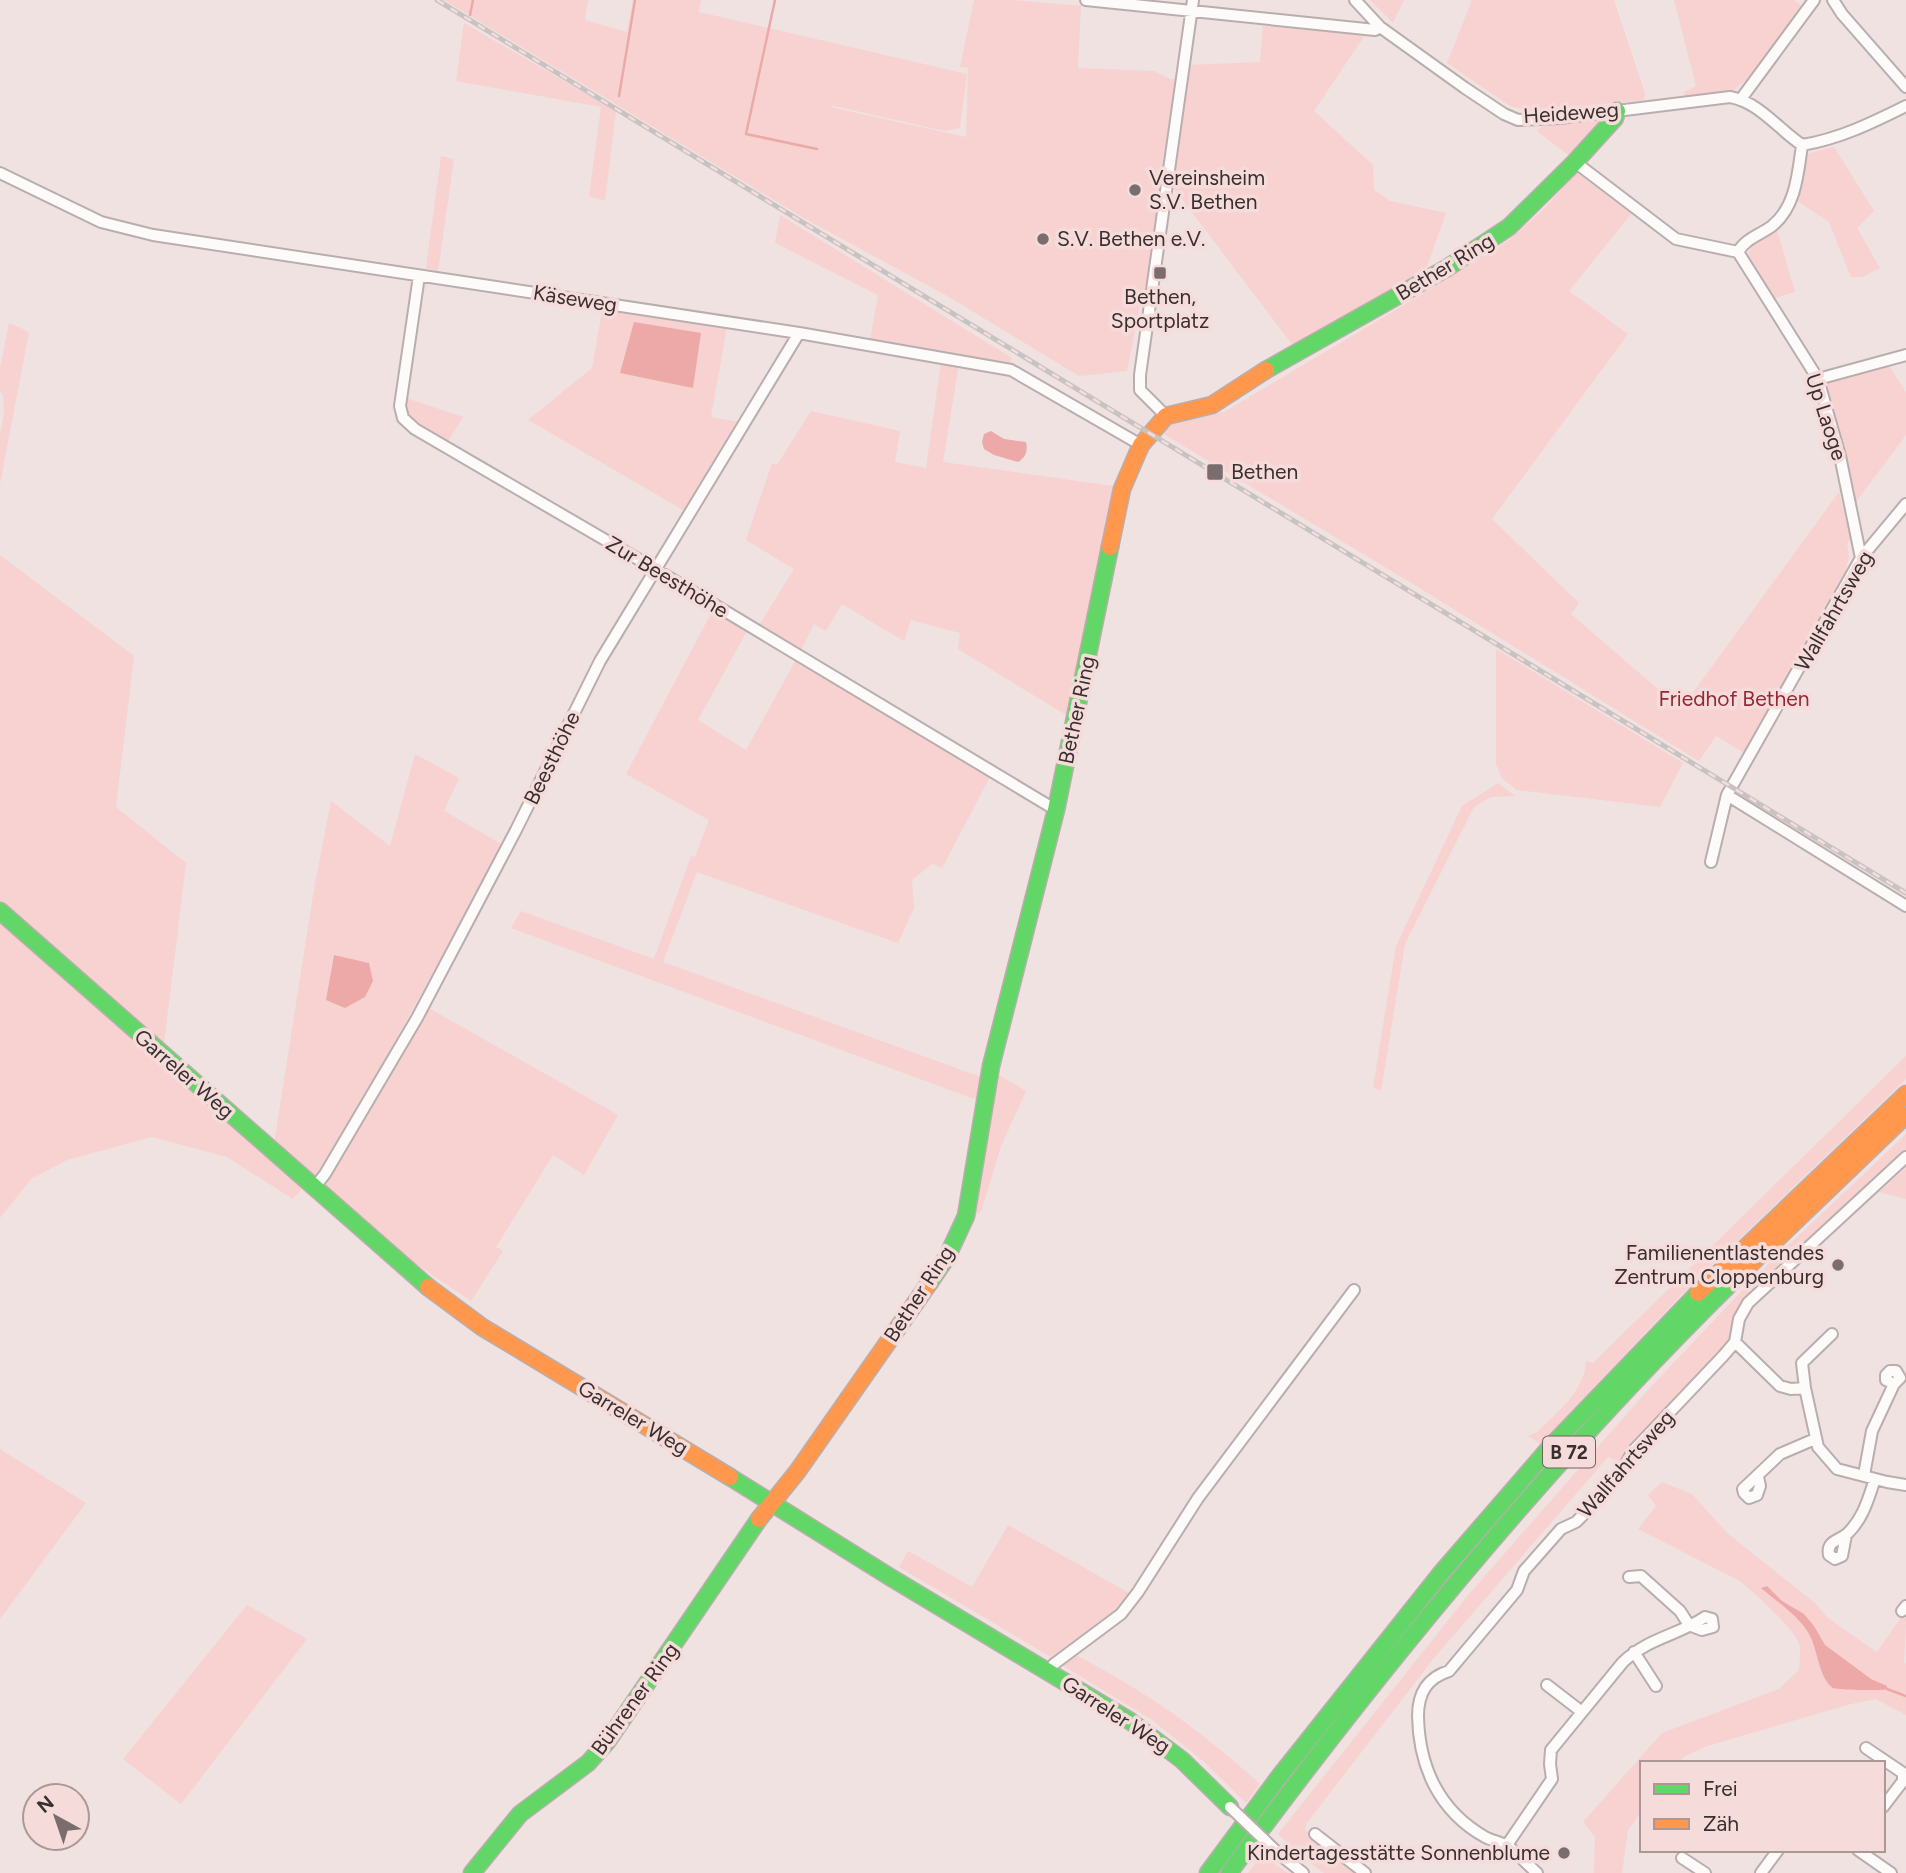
<svg xmlns="http://www.w3.org/2000/svg" width="1906" height="1873" viewBox="0 0 1906 1873" font-family="Figtree,sans-serif">
  <style>
    .green { fill: #f7d2d0; fill-rule: evenodd }
    .water { fill: #eda8a8 }
    .lines { fill: none; stroke-linecap: round; stroke-linejoin: round }
    .stream { stroke: #eda8a8; stroke-width: 2.5 }
    .street-casing { stroke: #b9aeae; stroke-width: 14 }
    .fast-casing { stroke: #b9aeae; stroke-width: 19 }
    .slow-casing { stroke: #b9aeae; stroke-width: 19 }
    .street { stroke: #fdfbfa; stroke-width: 10 }
    .fast { stroke: #63d668; stroke-width: 16 }
    .slow { stroke: #ff974d; stroke-width: 16 }
    .rail-casing { stroke: #c7c3c3; stroke-width: 5 }
    .rail { stroke: #f5dcdb; stroke-width: 2.5; stroke-dasharray: 8; stroke-linecap: butt }
    .street-bridge-casing { stroke: #b9aeae; stroke-width: 14; stroke-linecap: butt }
    .street-bridge { stroke: #fdfbfa; stroke-width: 10 }
    .poi-dot { fill: #796e6d; stroke: #f5dcdb; stroke-width: 2.5 }
    .labels { text-anchor: middle; stroke-width: 7; stroke-linejoin: round; paint-order: stroke }
    .shield { fill: #f5dcdb; stroke: #716363; stroke-width: 2 }
    .shield-label { font-size: 19px; font-weight: bold; fill: #392f2f }
    .street-label { font-size: 21px; fill: #392f2f; stroke: #f5dcdb }
    .poi-label { font-size: 21px; fill: #392f2f; stroke: #f5dcdb; text-anchor: start }
    .park-label { font-size: 21px; fill: #942834; stroke: #f5dcdb }
  </style>
  <rect width="100%" height="100%" fill="#efe2e1"/>
  <path class="green" d="M444 0H588L585 20 627 32 633 0H701L699 12 967 74 960 128 945 131 834 106 830 107 966 137 968 68 960 67 974 0H1014L1081 6 1078 68 1154 71 1170 79H1177L1146 293 1142 294 1127 371 1079 376 949 297 802 217Z
    M1370 0H1404L1393 23Z
    M1472 0H1614L1645 93 1644 100 1531 111 1510 106 1447 63Z
    M1674 0H1794L1802 6 1751 76 1733 91 1685 97 1684 92 1696 86Z
    M464 23 616 111 605 201 589 196 601 107 456 81Z
    M1263 26 1365 35 1314 111 1373 165 1374 190 1390 201 1446 213 1424 275 1294 347 1172 186 1189 65 1260 62Z
    M1606 118 1571 157 1537 131 1543 125Z
    M1834 147 1874 211 1857 228 1880 268 1862 277H1851L1829 222 1796 200 1807 154Z
    M441 156 454 159 438 271 426 268Z
    M1577 172 1631 214 1569 291 1628 334 1492 519 1579 603 1571 614 1681 709 1839 492 1851 538 1847 543 1849 556 1846 569 1847 573 1746 754 1716 736 1699 761 1413 584 1157 430 1169 419 1224 412 1451 277 1508 241 1544 209Z
    M780 215 1012 358 1010 365 870 341 878 295 775 243Z
    M1776 227 1795 292 1771 299 1747 257 1751 247Z
    M603 306 727 327 711 417 739 422 685 511 528 420 592 368Z
    M9 323 29 332 0 484V434L4 414 3 395 0 391V369Z
    M941 362 959 364 943 462 1120 487 1071 718 958 649 960 633 911 620 904 641 842 604 826 631 814 624 800 652 758 627 794 569 746 540 772 463 777 465 811 411 900 431 895 462 926 468Z
    M1887 363 1906 392V435L1855 503 1844 454 1822 381Z
    M406 398 463 417 447 443 407 415Z
    M0 555 134 656 116 807 186 863 162 1060 305 1185 293 1199 227 1157 152 1137 67 1160 31 1179 0 1218Z
    M714 608 748 629 698 720 746 750 797 658 991 775 942 868 932 864 912 880 914 908 898 943 697 872 663 962 981 1077 977 1100 511 928 521 911 654 959 691 856 695 857 709 820 626 774Z
    M1496 649 1683 763 1660 807 1517 790 1502 778 1496 764Z
    M415 754 459 778 444 811 503 845 383 1063 314 1179 274 1144 314 889 331 801 390 846ZM334 955 369 963 326 1000Z
    M1498 783 1515 796 1491 797 1474 807 1405 944 1381 1091 1373 1087 1396 946 1462 806Z
    M427 1007 618 1115 584 1175 553 1155 496 1247 503 1251 471 1301 410 1260 323 1183Z
    M1906 1056V1079L1682 1294 1540 1444 1528 1436 1537 1432C1557 1412 1585 1391 1586 1361L1593 1363Z
    M995 1073 1026 1091 1001 1146 981 1212 969 1218Z
    M1906 1134V1151L1855 1196 1740 1307 1725 1347 1620 1462 1608 1457 1434 1658 1306 1824 1305 1830 1360 1873H1324L1302 1857 1278 1834 1469 1594 1647 1391 1754 1278Z
    M1906 1168V1199L1879 1192Z
    M0 1449 86 1503 0 1619Z
    M1662 1482 1692 1494 1727 1533 1815 1603 1829 1619 1877 1652 1902 1616 1906 1619 1904 1662 1906 1664V1715L1876 1699 1851 1704 1707 1746 1685 1756 1678 1763H1642V1811L1628 1830 1622 1873H1594L1595 1837 1583 1822 1662 1733 1779 1689 1799 1670C1799 1663 1801 1654 1800 1647 1797 1630 1754 1593 1740 1581L1638 1529 1656 1506 1648 1495Z
    M1008 1525 1131 1594 1117 1612 1051 1657 899 1567 908 1551 972 1587Z
    M247 1605 307 1639 181 1804 123 1759Z
    M1074 1654C1147 1692 1199 1729 1260 1784L1246 1803 1202 1760 1152 1720 1062 1665Z
    M1268 1860 1288 1873H1248L1257 1861Z"/>
  <path class="water" d="M634 322 701 333 693 388 620 373Z
    M991 431 1004 439 1026 442C1028 451 1026 457 1018 462L994 455 984 449 982 442 984 434Z
    M334 955 369 963 373 981 365 997 345 1008 326 1000Z
    M1767 1586 1782 1601 1804 1614 1814 1626 1825 1645 1871 1679 1887 1686V1689C1884 1691 1836 1690 1833 1688 1818 1677 1818 1649 1809 1634 1798 1615 1777 1602 1761 1588Z"/>
  <g class="lines">
    <path class="stream" d="M775 0 746 134 817 149
      M470 15 473 0
      M619 96 635 0
      M1887 1689 1906 1696"/>
    <defs>
      <path id="street" d="M1086 0 1375 30 1380 27
        M1355 0 1380 27 1465 88 1504 114 1518 120 1560 118 1730 97C1759 102 1778 129 1802 145 1839 139 1872 123 1906 106
        M1833 0 1842 14 1906 87
        M1741 99 1814 0
        M1802 145C1798 173 1796 207 1772 226 1760 235 1746 238 1738 252L1818 379 1840 456 1861 558
        M1575 162 1676 239 1738 252
        M0 173 101 222 153 235 799 333 1011 370 1141 445
        M419 276 400 406 403 418 415 429 655 569 1056 810
        M1818 379 1906 355
        M1166 416 1140 390V375L1193 0
        M1727 795 1906 906
        M1711 862 1727 795 1861 558 1906 504
        M314 1188 325 1174 417 1018 516 830 600 661 799 333
        M1735 1342 1780 1386 1791 1389 1805 1388 1818 1447 1837 1469 1887 1482 1906 1485
        M1805 1388 1802 1363 1832 1334
        M1864 1475 1872 1431 1894 1384 1900 1378 1896 1371H1890L1886 1375V1380L1894 1384
        M1758 1477 1760 1486 1757 1495 1749 1498 1744 1493 1743 1489 1780 1454 1815 1439
        M1846 1535 1842 1556 1835 1559 1829 1555C1826 1540 1840 1541 1848 1533 1864 1517 1868 1499 1875 1479
        M1902 1611 1906 1606
        M1634 1652 1656 1686
        M1048 1671 1054 1664 1121 1614 1138 1592 1198 1498 1354 1290
        M1547 1685 1582 1712
        M1866 1748 1903 1773V1781L1883 1807
        M1315 1834 1365 1873
        M1507 1845 1552 1779 1550 1764 1551 1750 1623 1662C1648 1638 1679 1635 1705 1617L1712 1619 1713 1627 1702 1630 1689 1625 1680 1611 1641 1576 1629 1577
        M1858 1850 1891 1873
        M1278 1853 1303 1873
        M1682 1858 1705 1873
        M1537 1873C1528 1865 1519 1855 1509 1847 1502 1842 1492 1841 1485 1837 1439 1811 1419 1767 1418 1716 1418 1693 1427 1678 1449 1671L1517 1590 1524 1571 1561 1529 1576 1522 1585 1513 1623 1469 1633 1451 1724 1355 1735 1342 1739 1319 1748 1303 1906 1157
        M1761 1873 1778 1850"/>
      <path id="fast" d="M1266 370 1447 268 1509 227 1575 162 1615 118 1617 111
        M0 911 428 1287
        M930 1282 947 1257 966 1216 991 1066 1056 810 1110 547
        M730 1477 890 1577 1130 1721 1182 1760 1230 1807
        M472 1873 520 1814 588 1763 607 1742 759 1519
        M1208 1873 1279 1777 1442 1572 1551 1446 1698 1293
        M1229 1873C1383 1664 1548 1463 1733 1281"/>
      <path id="slow" d="M1110 547 1122 489 1141 445 1166 416 1212 405 1266 370
        M1733 1281 1906 1115
        M428 1287 482 1327 730 1477
        M1698 1293 1906 1094
        M759 1519 797 1472 930 1282"/>
    </defs>
    <use href="#street" class="street-casing"/>
    <use href="#fast" class="fast-casing"/>
    <use href="#slow" class="slow-casing"/>
    <use href="#street" class="street"/>
    <use href="#fast" class="fast"/>
    <use href="#slow" class="slow"/>
    <defs>
      <path id="rail" d="M437 0 1906 893"/>
    </defs>
    <use href="#rail" class="rail-casing"/>
    <use href="#rail" class="rail"/>
    <defs>
      <path id="street-bridge" d="M1230 1807 1278 1853"/>
    </defs>
    <use href="#street-bridge" class="street-bridge-casing"/>
    <use href="#street-bridge" class="street-bridge"/>
  </g>
  <g class="poi-dot">
    <circle cx="1135" cy="190" r="7"/>
    <circle cx="1043" cy="239" r="7"/>
    <rect x="1153" y="266" width="14" height="14" rx="3.5"/>
    <rect x="1206" y="463" width="18" height="18" rx="3.5"/>
    <circle cx="1838" cy="1265" r="7"/>
    <circle cx="1564" cy="1853" r="7"/>
  </g>
  <g class="labels">
    <rect class="shield" x="1543" y="1436.5" width="52" height="31" rx="5"/>
    <g class="shield-label">
      <text x="1569" y="1459">B 72</text>
    </g>
    <g class="street-label">
      <text transform="translate(1571 113) rotate(-4)" y="7">Heideweg</text>
      <text transform="translate(1445 267) rotate(-31)" y="7">Bether Ring</text>
      <text transform="translate(575 299) rotate(9)" y="7">Käseweg</text>
      <text transform="translate(1826 417) rotate(72)" y="7">Up Laoge</text>
      <text transform="translate(667 577) rotate(31)" y="7">Zur Beesthöhe</text>
      <text transform="translate(1834 611) rotate(-60)" y="7">Wallfahrtsweg</text>
      <text transform="translate(1077 710) rotate(-78)" y="7">Bether Ring</text>
      <text transform="translate(552 758) rotate(-64)" y="7">Beesthöhe</text>
      <text transform="translate(184 1074) rotate(41)" y="7">Garreler Weg</text>
      <text transform="translate(919 1294) rotate(-57)" y="7">Bether Ring</text>
      <text transform="translate(633 1418) rotate(31)" y="7">Garreler Weg</text>
      <text transform="translate(1626 1464) rotate(-49)" y="7">Wallfahrtsweg</text>
      <text transform="translate(635 1699) rotate(-54)" y="7">Bührener Ring</text>
      <text transform="translate(1116 1715) rotate(33)" y="7">Garreler Weg</text>
    </g>
    <g class="poi-label">
      <text x="1149" y="185">Vereinsheim<tspan x="1149" dy="24">S.V. Bethen</tspan></text>
      <text x="1057" y="246">S.V. Bethen e.V.</text>
      <text x="1160" y="304" text-anchor="middle">Bethen,<tspan x="1160" dy="24">Sportplatz</tspan></text>
      <text x="1231" y="479">Bethen</text>
      <text x="1824" y="1260" text-anchor="end">Familienentlastendes<tspan x="1824" dy="24">Zentrum Cloppenburg</tspan></text>
      <text x="1550" y="1860" text-anchor="end">Kindertagesstätte Sonnenblume</text>
    </g>
    <g class="park-label">
      <text x="1734" y="706">Friedhof Bethen</text>
    </g>
  </g>
  <rect x="1640" y="1761" width="245" height="91" fill="#f5dcdb" stroke="#aa9796" stroke-width="2"/>
  <rect x="1654" y="1784" width="35" height="10" fill="#63d668" stroke="#aa9796" stroke-width="2"/>
  <text x="1703" y="1796" font-size="21" fill="#392f2f">Frei</text>
  <rect x="1654" y="1819" width="35" height="10" fill="#ff974d" stroke="#aa9796" stroke-width="2"/>
  <text x="1703" y="1831" font-size="21" fill="#392f2f">Zäh</text>
  <g transform="translate(56 1817) rotate(320)"><circle r="33" fill="#f5dcdb" stroke="#aa9796" stroke-width="2"/>
  <path d="M0-5L12 26L0 18L-12 26Z" fill="#796e6d"/>
  <text y="-10" font-size="19" font-weight="bold" text-anchor="middle" fill="#392f2f">N</text>
  </g>
</svg>
